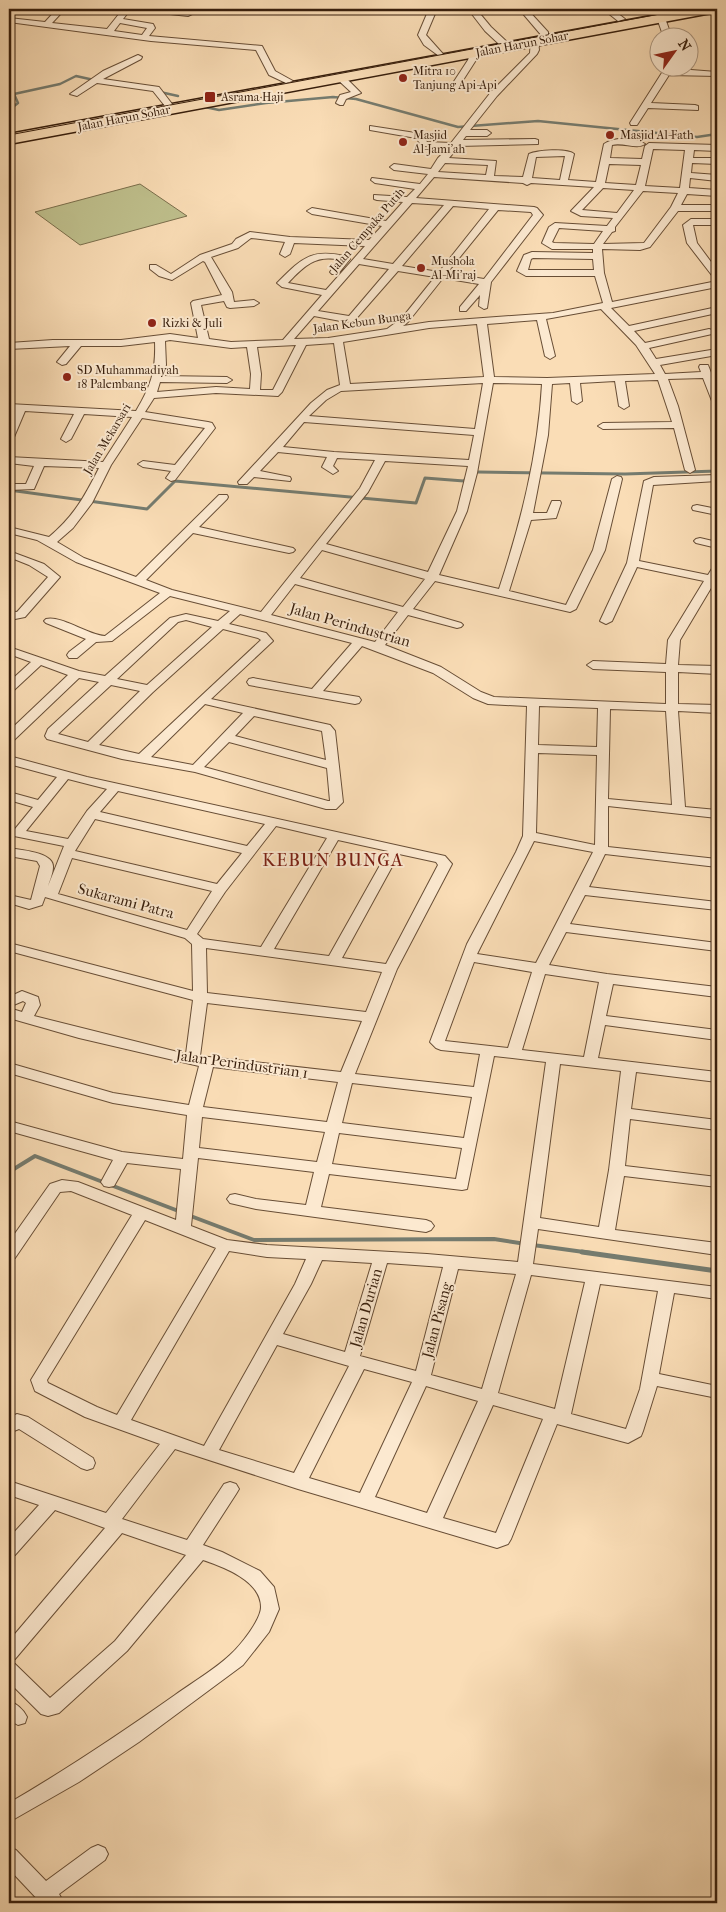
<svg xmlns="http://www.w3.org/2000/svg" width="726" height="1912" viewBox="0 0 726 1912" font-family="'IM FELL French Canon',serif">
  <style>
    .green { fill: #bfc08d; stroke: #7b6f4c }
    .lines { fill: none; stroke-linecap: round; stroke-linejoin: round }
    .stream-far3 { stroke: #757c70; stroke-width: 2.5 }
    .stream-far2 { stroke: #757c70; stroke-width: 3 }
    .stream-far1 { stroke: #757c70; stroke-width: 4 }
    .stream { stroke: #757c70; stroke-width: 5 }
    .street-casing { stroke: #684e36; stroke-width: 2 }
    .highway-casing { stroke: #371e0c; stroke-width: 3 }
    .street { fill: #fce9d0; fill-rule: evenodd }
    .highway { fill: #faddb6; fill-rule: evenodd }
    .tram { stroke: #371e0c; stroke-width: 1 }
    .poi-dot { fill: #8f2418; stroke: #fce9d0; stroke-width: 2 }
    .labels { text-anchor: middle; stroke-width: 4; stroke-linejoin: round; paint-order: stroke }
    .far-street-label { font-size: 12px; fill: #371e0c; stroke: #fce9d0 }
    .far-poi-label { font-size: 12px; fill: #371e0c; stroke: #fce9d0; text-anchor: start }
    .street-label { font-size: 15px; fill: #371e0c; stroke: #fce9d0 }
    .quarter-label { font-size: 18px; letter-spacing: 1px; fill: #7a1f14; stroke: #fce9d0 }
  </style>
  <rect width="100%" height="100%" fill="#faddb6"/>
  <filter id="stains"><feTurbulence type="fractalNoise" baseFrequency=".004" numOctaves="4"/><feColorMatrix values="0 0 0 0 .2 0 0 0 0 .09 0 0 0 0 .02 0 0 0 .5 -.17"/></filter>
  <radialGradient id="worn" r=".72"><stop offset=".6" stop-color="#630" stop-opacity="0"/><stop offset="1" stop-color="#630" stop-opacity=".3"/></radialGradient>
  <path class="green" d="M140 184 187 216 80 245 35 212Z"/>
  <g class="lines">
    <path class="stream-far3" d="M160 92 178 96
      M205 107 219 110 266 103 333 97 356 99 458 127 538 121 697 137 717 134
      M9 110 18 103 14 94 60 84 76 76 94 80"/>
    <path class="stream-far2" d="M478 472 625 474 717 471
      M9 490 147 509 175 481 416 503 425 478 464 481 467 477"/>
    <path class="stream-far1" d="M9 1172 35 1156 181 1212
      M188 1215 254 1240 494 1239 526 1244
      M533 1245 591 1253"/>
    <path class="stream" d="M582 1252 717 1271"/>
    <defs>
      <path id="street" d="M57 9H65L52 23 107 29 123 9H131L123 19 153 24 155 28 149 36 262 46 275 71 293 81 286 83 269 75 256 50 151 41 9 22V18L45 22ZM120 23 147 28 142 35 114 31Z
        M139 9C152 8 182 7 192 14L188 16 143 11Z
        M429 9H437L426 35 443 54 439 56 424 45 418 35Z
        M468 9H476L491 27 506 41V45H500L485 31Z
        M519 9H527L548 32V36H542Z
        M603 9H612L625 19 618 21Z
        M658 16 665 18 672 38H664L657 18Z
        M531 39 538 41 539 50 537 54 497 96 470 130H487L491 133 487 136H466L463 140 535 139 538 140V144L459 146 449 158 496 161 494 176 523 177 529 154C537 150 568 148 574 154L568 180 596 182 604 144C614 137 635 137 645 144 637 150 623 142 612 145L610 158 642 159 645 146 649 143 717 145V151L694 150 693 158H717V164L692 163 691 173 717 175V181L690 178 689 188 717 190V196L687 194 681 205H717V211H678L650 247 640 250 602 249 604 273 612 302 717 281V287L611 308 629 326 717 307V313L634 331 645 343 709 329 712 330V334L649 348 656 359 717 349V355L660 365 665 374 701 372 699 367 700 365H708L717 388V404L712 401 703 378 668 379 678 406 695 470 690 473 685 470 674 428 603 429 598 426 603 423 672 422 658 380 625 381 629 406 624 409 619 406 615 381 580 383 582 401 577 404 572 401 570 383 552 384 548 435 533 513H547L552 501H560L561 503 556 518 531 520 509 591 566 605 593 550 612 479 617 476 621 477 622 479 605 550 576 609 570 612 435 581 413 609 461 623 463 625 461 627 457 628 408 615 385 645 441 667 481 692 494 697 666 704V672L593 669 587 665 593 661 666 664 668 640 704 581 637 567 612 621 606 624 600 621 627 563 644 481 654 477 717 475V481L653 485 639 561 708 575 713 567 717 566V583H714L680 640 678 665 717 666V674L678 672V704L717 705V713L678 711 685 807 717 810V818L608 806V847L717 859V867L605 854 589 887 717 902V910L585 895 570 924 717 943V951L566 932 549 965 607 974 717 987V997L613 984 606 1016 717 1030V1040L605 1025 598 1058 717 1072V1082L636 1072 631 1109 717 1120V1130L630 1119 625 1166 717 1177V1187L624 1176 615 1230 717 1243V1255L538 1229 533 1264 717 1287V1299L674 1293 659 1374 717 1386V1398L657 1386 643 1431 641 1436 628 1443 557 1424 511 1539 508 1544 497 1548 298 1489 175 1449 122 1519 187 1540 224 1484 230 1482 236 1484 239 1489 236 1494 203 1545 222 1552 260 1571 274 1587 279 1609 269 1632 243 1665 139 1742 79 1782 9 1822V1803C66 1770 121 1733 175 1695 193 1682 214 1670 230 1655 240 1646 261 1620 261 1607 261 1581 224 1567 203 1560L127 1651 59 1713 48 1716 41 1714 9 1682V1662L15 1664 50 1698 115 1641 186 1555 122 1533 15 1659 9 1662V1641L105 1528 55 1510 15 1555 9 1557V1538L39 1505 9 1495V1481L106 1513 160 1444 85 1417 35 1391 31 1380 132 1215 71 1191 60 1192 15 1258 9 1260V1242L50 1184 62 1180 78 1182 176 1220 181 1169 127 1163 114 1186 109 1187 104 1186 101 1182 113 1160 9 1131V1121L122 1152 183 1159 187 1115 113 1103 9 1073V1063L113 1093 189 1105 199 1066 79 1038 9 1018V1008L22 1012 26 1003 23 1001 9 1007V997L22 991 38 997 40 1005 34 1016 186 1054 193 1000 9 951V943L193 991 192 944 185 938 45 897 42 905 29 909 9 903V895L31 900 40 866 37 861 9 856V848C20 850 54 852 53 867 53 873 50 880 48 886L64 846 9 835V829H15L33 807 9 800V792L38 800 57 777 9 764V756L87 777 445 856 452 864 397 969 355 1074 474 1087 480 1054 441 1050 436 1048 430 1042 467 944 516 852 523 836 527 706 488 704 473 698 433 673 362 646 323 691 359 697 361 700 359 703 355 704 249 685 247 682 249 679 253 678 312 689 352 643 240 614 229 624 266 633 273 641 211 699 330 725 335 731 343 802 336 809H326L195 772 122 759 47 739 45 736 48 729 99 682 79 678 13 741 9 742V731L68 675 41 665 13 691 9 692V682L31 662 9 654V647L79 671 105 676 170 618 186 614 218 621 230 611 170 596 112 641 96 642 77 658H69L67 655 69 652 86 639 46 623 44 621 46 619C61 615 88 635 105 636L160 593 76 562 37 540 9 533V527L49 537C74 516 85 496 99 468L44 466 34 489 9 490V484H26L34 466 9 463V457L103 462 132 417 84 414 71 439 66 442 61 439 74 414 25 411 14 437 9 440V426L15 410H9V404L136 411C151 386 156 371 155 342L121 346H81L66 364 62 365 57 362 70 346 9 349V343L53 340H121L170 334 198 338 191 303 193 301 222 295 205 262 203 261 172 280 159 276 150 269V265H156L171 274 200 255 232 244 236 239 250 232 290 237 369 240 382 226 312 214 307 211 312 208 386 221 403 202 377 200 374 199V195L407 197 415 189 375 183 371 180 372 178 420 184 428 174 394 170 390 167 394 164 431 169 438 158 448 148 422 146 416 138 370 130V126L422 134 427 142 451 143 491 92 530 53ZM653 149 685 150 680 188 645 186ZM565 156 560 180 532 178 536 157ZM445 163 488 165 486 175 438 172ZM609 164 641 165 636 185 605 183ZM434 177 523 183 527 185 531 183 594 187 571 211 581 216 613 218 607 226 555 223 549 227 542 243 552 249H593V253L532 252 524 255 517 271 526 276H595L603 303 553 313 429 322 403 326 408 322 443 278 479 284 460 307V311H466L480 295 479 306 484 309 487 308 491 282 543 215 537 208 534 207 416 198ZM603 188 634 190 617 213 582 210ZM643 191 678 193 671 207 644 243 603 244 612 232 615 231V227ZM412 203 444 205 393 264 363 259ZM453 206 489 209 439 272 402 266ZM498 210 531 212 533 215 484 279 447 273ZM559 228 603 231 594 244 554 243 552 242ZM251 238 285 242 280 254 285 257 290 254 294 243 365 246 326 290 288 283C303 267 316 254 339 260L330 272 332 274H338L350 259 348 257C313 248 303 257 279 281L277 283 282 287 322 295 283 340 231 342 209 339 201 305 224 301 227 307 230 308 254 306 259 303 254 300 234 302 232 292 211 257 238 248ZM533 258 593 259 594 270H528L531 259ZM359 264 389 269 349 316 318 311ZM398 271 435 277 402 318 387 329 328 338 294 339 314 316 346 322 355 320ZM601 309 636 345 655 374 547 378 494 377 487 324 537 320 545 356 550 359 555 356 546 319ZM477 324 484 377 350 384 343 342 429 328ZM170 340 231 348 247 347 251 374 250 389 216 387 157 392 160 382 227 383 232 380 227 377 162 376 166 365 165 341ZM334 343 340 385 327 390 311 403 238 482 239 484H247L254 477 290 481 291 479 290 477 260 471 278 452 327 457 322 467 333 474 338 471 333 466 337 458 375 460 360 488 261 612 172 590 146 580 193 533 289 553 293 552 295 550 293 548 199 527 227 499 228 497 227 495H219L136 577 84 558 57 542 73 528 92 503 111 465 142 418 205 428 175 465 143 461 138 464 143 467 171 471 166 478 171 481 175 480 215 428 212 423 208 422 145 412 154 398 216 393 278 396 282 392 306 345ZM296 345 273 390H260L261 374 257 347ZM483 383 475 429 309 416 326 400 341 391ZM493 383 542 384C538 455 521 522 499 589L439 575 467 511 477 473ZM304 422 474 435 469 460 334 452 283 447ZM385 461 468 466 457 511 428 572 326 544 368 492ZM322 550 425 579 403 607 300 578ZM295 584 398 612 375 642 271 615ZM186 620 212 627 147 685 117 679 178 622ZM223 629 258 638 261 640 139 754 99 745 153 692ZM111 685 140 691 88 742 58 734ZM205 704 243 713 193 765 151 757ZM539 706 598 708 597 747 538 745ZM610 709 666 711 672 805 608 799ZM254 716 322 731 326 760 235 736ZM229 742 327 768 330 801H328L204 767ZM538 753 597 755 595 845 536 833ZM68 779 107 789 87 811 68 839 26 831ZM118 791 265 824 247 846 100 812ZM95 819 242 853 217 884 75 851ZM276 826 327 838 261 947 203 939 197 934 225 892ZM338 840 388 851 329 956 274 949ZM534 841 593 852 536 963 477 954ZM399 854 436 862 438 865 386 964 342 958ZM72 858 212 891 187 930 58 894ZM206 948 382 972 366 1012 207 993ZM474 962 532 972 508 1048 445 1041ZM545 974 599 982 584 1057 522 1050ZM207 1003 362 1021 341 1072 200 1056ZM494 1056 546 1062 518 1262 427 1254 267 1245 227 1240 191 1226 198 1158 314 1172 306 1205 256 1199 235 1194 230 1195 227 1199 230 1203 256 1209 426 1232 431 1230 434 1226 431 1222 426 1220 321 1207 329 1174 462 1190 467 1189ZM560 1064 621 1071 609 1170 599 1227 540 1218ZM213 1067 338 1082 327 1122 203 1107ZM352 1083 472 1097 464 1138 342 1123ZM202 1117 325 1132 317 1162 199 1148ZM339 1133 462 1148 456 1179 332 1164ZM145 1220 216 1248 117 1415 97 1407 48 1383 47 1380ZM229 1251 267 1257 306 1259 295 1284 204 1446 131 1420ZM322 1260 372 1263 345 1352 283 1334 311 1284ZM387 1263 443 1267 416 1371 360 1356ZM458 1269 516 1274 482 1389 431 1375ZM531 1275 585 1282 555 1409 498 1393ZM600 1284 658 1291 640 1389 626 1429 571 1414ZM277 1345 349 1366 294 1473 219 1450ZM364 1369 412 1382 360 1493 309 1478ZM426 1386 478 1401 427 1513 375 1497ZM493 1405 543 1419 496 1533 443 1518Z
        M471 51 478 53 476 60 458 88H452L451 86 468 60Z
        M138 55 142 57 141 59 103 79 159 87 172 104 171 106H165L153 91 97 83 77 96 70 94 103 71Z
        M665 68 717 72V76L669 75 651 103 695 105 698 106V110L648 108 637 125H631L630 123Z
        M338 76H344L361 93 346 99 343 105H340L336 103 340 95 351 92 338 80Z
        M691 219H717V225H693L697 243 717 270V279L714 278 687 243 683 225Z
        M697 505 717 509V515L693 510 692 508 693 506Z
        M700 538 717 542V548L696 543 694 541 696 539Z
        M9 551 44 564 60 577 25 617 15 619 9 618V611L17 612 48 577 29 565 9 557Z
        M17 1414 28 1417 93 1458 95 1463 93 1468 87 1470 81 1468 19 1429 9 1433V1418Z
        M9 1701C17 1704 23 1709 27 1717L25 1723 18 1725 9 1720Z
        M98 1845 105 1848 108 1854 105 1860 59 1894 64 1903H41L9 1869V1847L16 1850 46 1881 91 1848Z"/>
      <path id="highway" d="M689 9H717V12L9 144V134Z"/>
    </defs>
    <use href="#street" class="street-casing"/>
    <use href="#highway" class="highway-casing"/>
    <use href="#street" class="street"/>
    <use href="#highway" class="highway"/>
    <path class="tram" d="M9 135 687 9"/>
  </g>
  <g class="poi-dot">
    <circle cx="403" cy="78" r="5"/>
    <rect x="204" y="91" width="12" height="12" rx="2.5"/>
    <circle cx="610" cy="135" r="5"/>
    <circle cx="403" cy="142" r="5"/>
    <circle cx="421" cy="268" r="5"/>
    <circle cx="152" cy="323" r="5"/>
    <circle cx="67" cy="377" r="5"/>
  </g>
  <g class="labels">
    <g class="far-street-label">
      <text transform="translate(522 44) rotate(-11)" y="4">Jalan Harun Sohar</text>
      <text transform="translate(124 118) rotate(-11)" y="4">Jalan Harun Sohar</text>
      <text transform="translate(367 230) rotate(-49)" y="4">Jalan Cempaka Putih</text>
      <text transform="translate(362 322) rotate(-8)" y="4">Jalan Kebun Bunga</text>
      <text transform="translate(107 439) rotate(-59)" y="4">Jalan Mekarsari</text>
    </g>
    <g class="far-poi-label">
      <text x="413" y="75">Mitra 10<tspan x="413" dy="14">Tanjung Api-Api</tspan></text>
      <text x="221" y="101">Asrama Haji</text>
      <text x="413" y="139">Masjid<tspan x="413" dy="14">Al-Jami'ah</tspan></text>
      <text x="620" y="139">Masjid Al-Fath</text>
      <text x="431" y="265">Mushola<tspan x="431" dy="14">Al-Mi'raj</tspan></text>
      <text x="162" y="327">Rizki &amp; Juli</text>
      <text x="77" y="374">SD Muhammadiyah<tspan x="77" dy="14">18 Palembang</tspan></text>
    </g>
    <g class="street-label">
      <text transform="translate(350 625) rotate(16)" y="5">Jalan Perindustrian</text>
      <text transform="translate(126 901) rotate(15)" y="5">Sukarami Patra</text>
      <text transform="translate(242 1064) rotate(8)" y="5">Jalan Perindustrian 1</text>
      <text transform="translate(366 1308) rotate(-74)" y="5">Jalan Durian</text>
      <text transform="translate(437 1320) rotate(-75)" y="5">Jalan Pisang</text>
    </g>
    <g class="quarter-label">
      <text x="333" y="866">KEBUN BUNGA</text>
    </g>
  </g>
  <rect width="726" height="1912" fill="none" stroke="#faddb6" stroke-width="30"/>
  <rect x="10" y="10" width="706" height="1892" fill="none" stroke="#371e0c" stroke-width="2.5"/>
  <rect x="15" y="15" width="696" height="1882" fill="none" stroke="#371e0c"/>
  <g transform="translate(674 52) rotate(57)"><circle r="24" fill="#fce9d0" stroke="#ad9882"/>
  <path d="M0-4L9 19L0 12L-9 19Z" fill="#8f2418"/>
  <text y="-8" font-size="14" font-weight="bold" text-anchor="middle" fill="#371e0c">N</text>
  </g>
  <rect width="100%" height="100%" filter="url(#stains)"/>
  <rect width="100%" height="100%" fill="url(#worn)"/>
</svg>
